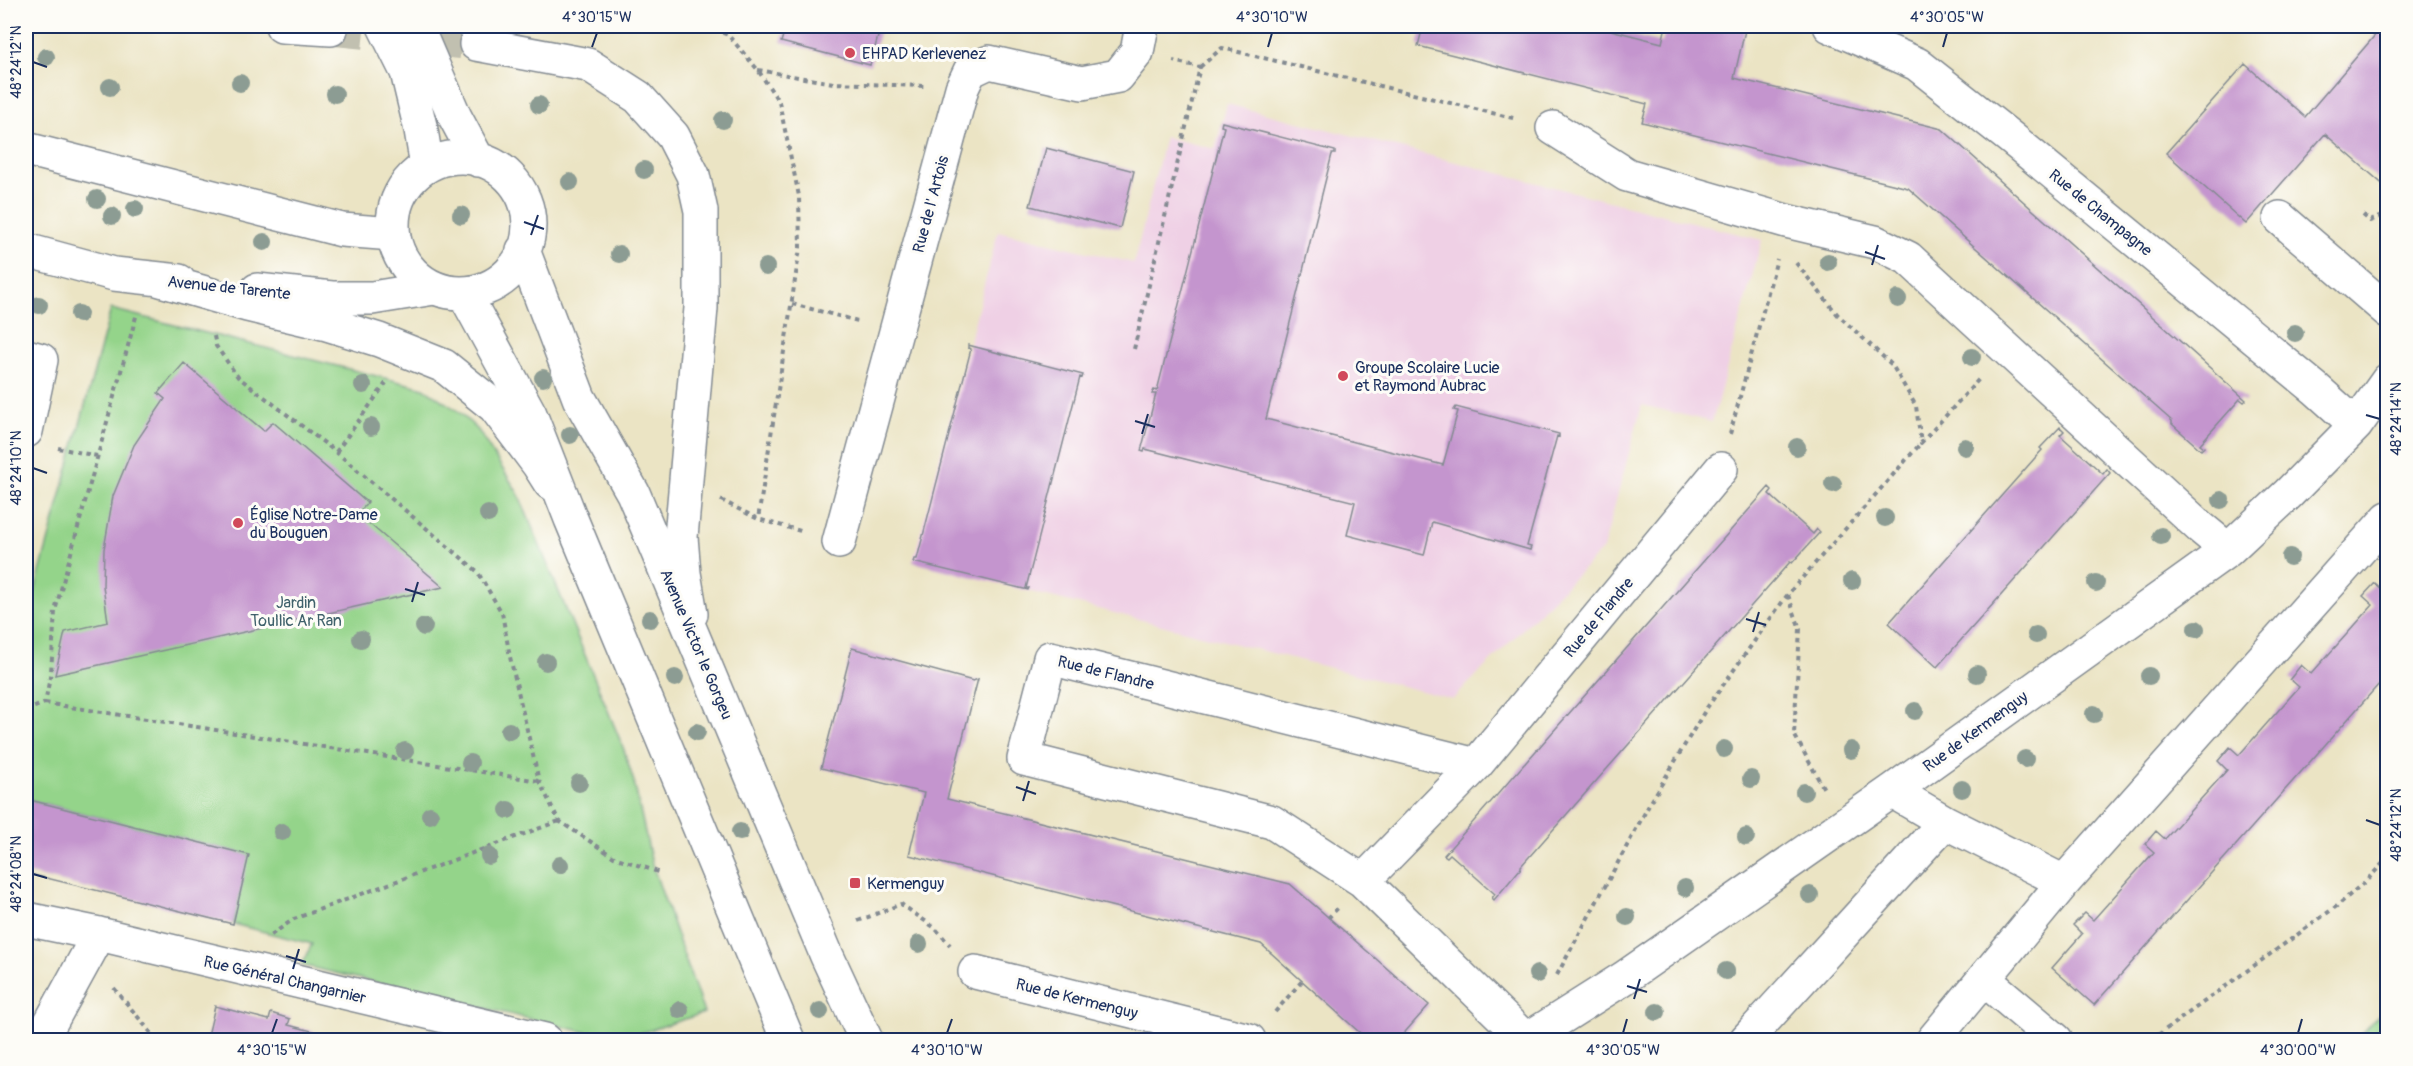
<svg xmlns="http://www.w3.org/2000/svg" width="2413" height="1066" viewBox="0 0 2413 1066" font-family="Pangolin,sans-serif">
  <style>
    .built { fill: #efd0e5 }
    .green { fill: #94d48a; stroke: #588274; stroke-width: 1.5 }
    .building { fill: #c495ce }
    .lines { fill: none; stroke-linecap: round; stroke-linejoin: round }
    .minor-tunnel { stroke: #c1c0b0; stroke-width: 33; stroke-dasharray: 33 16; stroke-linecap: butt }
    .minor-casing { stroke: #838a91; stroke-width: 36 }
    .major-casing { stroke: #838a91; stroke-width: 36 }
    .path { stroke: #838a91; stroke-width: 4; stroke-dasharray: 4.5 4.5; stroke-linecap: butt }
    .minor { stroke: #fff; stroke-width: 33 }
    .major { stroke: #fff; stroke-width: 33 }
    .tree { fill: #8c9c93 }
    .ticks { fill: none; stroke: #1b2f5e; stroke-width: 2 }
    .poi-dot { fill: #d1495b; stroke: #fdfcf7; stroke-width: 2 }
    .labels { text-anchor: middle; stroke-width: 6; stroke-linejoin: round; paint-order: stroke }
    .poi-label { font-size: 16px; fill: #1b2f5e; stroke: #fdfcf7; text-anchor: start }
    .street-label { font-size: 16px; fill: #1b2f5e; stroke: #fdfcf7 }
    .park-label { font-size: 16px; fill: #3f616b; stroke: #fdfcf7 }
    .neatline { fill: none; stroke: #1b2f5e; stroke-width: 2 }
    .ticks-label { font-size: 15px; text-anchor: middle; fill: #1b2f5e }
  </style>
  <rect width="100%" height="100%" fill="#fdfcf7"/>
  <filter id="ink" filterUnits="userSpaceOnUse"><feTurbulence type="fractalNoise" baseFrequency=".0167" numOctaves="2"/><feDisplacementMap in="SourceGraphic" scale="12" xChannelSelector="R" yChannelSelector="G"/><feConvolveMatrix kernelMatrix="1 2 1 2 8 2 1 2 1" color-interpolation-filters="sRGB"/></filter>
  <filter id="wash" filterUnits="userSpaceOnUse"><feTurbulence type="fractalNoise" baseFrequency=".008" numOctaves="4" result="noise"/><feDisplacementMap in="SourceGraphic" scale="24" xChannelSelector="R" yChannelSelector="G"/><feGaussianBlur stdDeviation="1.35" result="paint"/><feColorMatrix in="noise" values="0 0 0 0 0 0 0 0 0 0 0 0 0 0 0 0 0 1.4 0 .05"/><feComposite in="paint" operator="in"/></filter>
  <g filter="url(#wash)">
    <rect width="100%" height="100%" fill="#ebe4c4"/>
    <path class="built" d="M1227 104 1762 240 1712 422 1642 405 1603 549 1453 699 913 562 998 231 1134 263 1165 137 1215 149Z"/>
    <path class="green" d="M111 309 424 388 458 411 478 430 518 493 623 747 634 782 652 864 704 1013 619 1040 301 965 312 944 233 924 248 855 26 799V609H30Z
      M2387 1005V1040H2357Z"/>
    <g id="blocks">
      <path class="building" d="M786 26H881L870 65 781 42Z
        M1405 26H1595L1662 43 1666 26H1746L1734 78 1942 129 2246 400 2244 402 2240 399 2200 444 2204 447 2201 450 2172 424V421L1908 188 1642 122 1647 104 1418 46 1422 30Z
        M2383 26 2388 28 2386 187 2325 134 2246 224 2166 153 2245 64 2305 117Z
        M1222 122 1335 151V154H1332L1266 419 1443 465 1458 411 1454 410 1456 407 1559 434V437L1557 436 1527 546 1531 547 1530 550 1432 522 1424 555 1347 535 1355 502 1145 449 1144 452 1141 451 1156 394H1152L1154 390 1157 391 1224 127 1221 126Z
        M1046 148 1134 171 1120 228 1030 206Z
        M968 345 1083 375 1082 378 1080 377 1026 588H1029L1028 590 913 562 914 559H917L971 349 968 348Z
        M184 363 264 431 273 422 364 500 368 502 358 514 443 587 55 675 65 632 108 622 103 586 104 549 113 496 134 445 165 399 158 393Z
        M2060 427 2064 431 2060 435 2103 474 2107 469 2110 473 1937 667 1889 623 2042 450 2040 448Z
        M1769 487 1772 490 1769 494 1813 534 1817 529 1820 532 1792 563 1790 562 1521 866V868L1494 900 1492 898 1495 894 1450 854 1447 857 1444 855Z
        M2375 583 2384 591 2388 587V674L2094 1005 2052 968 2082 934 2073 925 2085 913 2093 920 2154 852 2145 844 2156 831 2165 839 2227 770 2218 761 2230 747 2239 755 2299 687 2290 679 2301 665 2311 674 2373 605 2363 596Z
        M852 648 973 681 978 679 947 799 1290 884 1429 1005 1398 1040H1368L1261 944 909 855 924 793 821 768Z
        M26 799 249 855 233 924 26 873Z
        M215 1006 269 1020 271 1013 290 1019 288 1025 347 1040H207Z"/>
    </g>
  </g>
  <g filter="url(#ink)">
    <use href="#blocks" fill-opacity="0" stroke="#838a91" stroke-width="1.5"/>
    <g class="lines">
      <path class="minor-tunnel" d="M331 29 476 44"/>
      <defs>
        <path id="minor" d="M282 26 331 29
          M1830 26 1917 64 2011 138 2316 389 2356 425
          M476 44 588 65 638 97 673 136 693 175 701 211V308L681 537 684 573 691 614
          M1553 128 1627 175 1786 221 1875 242 1908 258 2200 527 2228 550
          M26 149 342 230 393 234
          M2280 218 2388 311
          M26 250 114 274 179 281
          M157 279 247 305 327 324 379 340 444 366 495 407 538 464 550 483
          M257 290 332 298H372L434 288
          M26 356 41 360 26 431
          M839 542 962 88 970 71 989 62 1082 83 1118 76 1137 52 1142 26
          M1476 765 1050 658 1024 759 1272 822 1363 881 1526 1040
          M1892 791 1945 822
          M1363 881 1476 765 1721 469
          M26 919 99 934 545 1040
          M975 972 1249 1040
          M1985 980 2056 1040
          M41 1040 99 934
          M1526 1040 1624 978 1892 791 2228 550 2288 494 2356 425 2388 380
          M1746 1040 1945 822 2064 882 2388 518
          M1933 1040 2064 882"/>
        <path id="major" d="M384 26 407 72 421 130 427 166
          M416 26 455 117 478 160
          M393 225a68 68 0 1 1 136 0a68 68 0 1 1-136 0Z
          M523 250 579 398 633 493 827 956 866 1040
          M464 293 530 414 571 519 788 1040"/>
      </defs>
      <use href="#minor" class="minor-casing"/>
      <use href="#major" class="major-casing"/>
      <path class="path" d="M706 26 728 35 758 70 779 102 799 196 800 248 758 519
        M716 26 723 31
        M1200 67 1222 48 1517 119
        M758 70 833 83 924 86
        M2363 215 2370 221 2388 214
        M1796 263 1838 315 1892 365 1916 406 1921 443 1980 378
        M792 304 858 321
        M214 336 216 346 238 377 336 452 477 571 502 613 510 657 539 781 559 821 614 857 661 873
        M1134 349 1200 67 1173 61
        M1730 434 1777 259
        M58 448 97 456
        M336 452 386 383
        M721 500 758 519 804 532
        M1788 595 1800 629 1794 734 1825 791
        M45 703 539 781
        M26 705 32 708 45 703 51 672 55 611 137 313
        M1328 918 1338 908
        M858 921 901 904 935 928 950 945
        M271 935 294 919 559 821
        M1557 975 1648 807 1706 709 1788 594 1921 443
        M114 988 157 1040
        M1275 1012 1302 981
        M2151 1040 2337 906 2368 879 2388 858"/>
      <use href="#minor" class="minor"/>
      <use href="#major" class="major"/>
    </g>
    <g class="tree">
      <circle cx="46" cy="57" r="9"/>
      <circle cx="240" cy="83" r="9"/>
      <circle cx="110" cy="87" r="9"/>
      <circle cx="335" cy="94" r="9"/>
      <circle cx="539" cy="105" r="9"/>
      <circle cx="723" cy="120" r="9"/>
      <circle cx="644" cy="170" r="9"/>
      <circle cx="570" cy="182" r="9"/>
      <circle cx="97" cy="199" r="9"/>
      <circle cx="135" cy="209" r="9"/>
      <circle cx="461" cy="215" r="9"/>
      <circle cx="112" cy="216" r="9"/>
      <circle cx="264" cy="242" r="9"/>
      <circle cx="619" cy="254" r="9"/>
      <circle cx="1828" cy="262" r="9"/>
      <circle cx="766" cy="267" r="9"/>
      <circle cx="1898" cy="299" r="9"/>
      <circle cx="39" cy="305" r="9"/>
      <circle cx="79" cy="314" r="9"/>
      <circle cx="2295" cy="333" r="9"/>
      <circle cx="1972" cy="357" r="9"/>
      <circle cx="543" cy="378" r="9"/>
      <circle cx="363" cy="385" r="9"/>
      <circle cx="371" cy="427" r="9"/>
      <circle cx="570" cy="435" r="9"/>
      <circle cx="1797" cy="447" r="9"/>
      <circle cx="1965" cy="447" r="9"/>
      <circle cx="1833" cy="484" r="9"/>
      <circle cx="2221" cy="500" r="9"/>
      <circle cx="488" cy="514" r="9"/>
      <circle cx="1885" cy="518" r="9"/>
      <circle cx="2161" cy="536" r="9"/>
      <circle cx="2290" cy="557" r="9"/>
      <circle cx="1852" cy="581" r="9"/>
      <circle cx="2096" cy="583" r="9"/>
      <circle cx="650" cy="619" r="9"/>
      <circle cx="424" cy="627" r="9"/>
      <circle cx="2196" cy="629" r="9"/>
      <circle cx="2036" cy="635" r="9"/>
      <circle cx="361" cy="639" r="9"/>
      <circle cx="546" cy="662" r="9"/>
      <circle cx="1977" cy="674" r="9"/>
      <circle cx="2149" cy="676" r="9"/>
      <circle cx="675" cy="678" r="9"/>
      <circle cx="1915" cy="711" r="9"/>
      <circle cx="2094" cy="714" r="9"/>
      <circle cx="509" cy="731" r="9"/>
      <circle cx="697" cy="732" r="9"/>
      <circle cx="1724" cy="749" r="9"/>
      <circle cx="1851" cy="750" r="9"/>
      <circle cx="405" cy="751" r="9"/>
      <circle cx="2025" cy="759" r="9"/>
      <circle cx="470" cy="763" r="9"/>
      <circle cx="1751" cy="779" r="9"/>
      <circle cx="579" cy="783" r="9"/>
      <circle cx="1962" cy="789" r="9"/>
      <circle cx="1804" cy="792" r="9"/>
      <circle cx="508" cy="810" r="9"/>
      <circle cx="430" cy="815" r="9"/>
      <circle cx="282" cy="832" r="9"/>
      <circle cx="740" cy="832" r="9"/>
      <circle cx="1746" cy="837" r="9"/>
      <circle cx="489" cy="856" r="9"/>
      <circle cx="560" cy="865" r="9"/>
      <circle cx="1685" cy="888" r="9"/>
      <circle cx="1810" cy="895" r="9"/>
      <circle cx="1627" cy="917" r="9"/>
      <circle cx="919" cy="944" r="9"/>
      <circle cx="1726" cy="971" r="9"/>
      <circle cx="1537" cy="974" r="9"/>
      <circle cx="680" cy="1010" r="9"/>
      <circle cx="820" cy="1011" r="9"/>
      <circle cx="1657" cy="1012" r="9"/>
    </g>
  </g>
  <path class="ticks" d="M592 47 597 33M1268 47 1272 33M1943 47 1947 33M33 62 47 67M524 222 544 229M531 235 538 215M1865 252 1885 259M1872 265 1878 245M2366 415 2380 419M1135 421 1155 427M1142 434 1148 414M33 468 47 473M405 589 425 595M412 602 418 582M1746 619 1766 625M1753 632 1759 612M1016 787 1036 794M1023 801 1029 781M2366 820 2380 825M33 874 47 878M286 956 306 962M293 969 299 949M1627 986 1647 992M1634 999 1640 979M272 1033 277 1019M947 1033 952 1019M1623 1033 1627 1019M2298 1033 2302 1019"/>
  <g class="poi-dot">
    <circle cx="850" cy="53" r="6"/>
    <circle cx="1343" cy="376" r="6"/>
    <circle cx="238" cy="523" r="6"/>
    <rect x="849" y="877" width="12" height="12" rx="3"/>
  </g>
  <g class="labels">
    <g class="poi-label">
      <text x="862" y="59">EHPAD Kerlevenez</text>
      <text x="1355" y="373">Groupe Scolaire Lucie<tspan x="1355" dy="18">et Raymond Aubrac</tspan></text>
      <text x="250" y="520">Église Notre-Dame<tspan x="250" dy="18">du Bouguen</tspan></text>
      <text x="867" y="889">Kermenguy</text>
    </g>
    <g class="street-label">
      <text transform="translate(930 204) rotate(-75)" y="6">Rue de l' Artois</text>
      <text transform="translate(2101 212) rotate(39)" y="6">Rue de Champagne</text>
      <text transform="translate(229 287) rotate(6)" y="6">Avenue de Tarente</text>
      <text transform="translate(1598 617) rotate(-50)" y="6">Rue de Flandre</text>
      <text transform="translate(697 644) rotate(67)" y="6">Avenue Victor le Gorgeu</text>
      <text transform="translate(1106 672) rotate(14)" y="6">Rue de Flandre</text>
      <text transform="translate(1975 731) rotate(-36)" y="6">Rue de Kermenguy</text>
      <text transform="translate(285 979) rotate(13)" y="6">Rue Général Changarnier</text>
      <text transform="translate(1077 998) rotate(14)" y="6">Rue de Kermenguy</text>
    </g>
    <g class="park-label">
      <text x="296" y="608">Jardin<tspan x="296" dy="18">Toullic Ar Ran</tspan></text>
    </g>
  </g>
  <rect width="2413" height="1066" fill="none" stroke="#fdfcf7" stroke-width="66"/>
  <rect x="33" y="33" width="2347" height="1000" class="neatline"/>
  <g class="ticks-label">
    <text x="597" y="22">4°30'15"W</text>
    <text x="1272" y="22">4°30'10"W</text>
    <text x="1947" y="22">4°30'05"W</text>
    <text transform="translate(16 62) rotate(-90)" y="5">48°24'12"N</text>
    <text transform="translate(2396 419) rotate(-90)" y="5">48°24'14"N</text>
    <text transform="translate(16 468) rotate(-90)" y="5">48°24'10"N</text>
    <text transform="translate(2396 825) rotate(-90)" y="5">48°24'12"N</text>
    <text transform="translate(16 874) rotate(-90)" y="5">48°24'08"N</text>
    <text x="272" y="1055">4°30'15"W</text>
    <text x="947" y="1055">4°30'10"W</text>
    <text x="1623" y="1055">4°30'05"W</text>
    <text x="2298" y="1055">4°30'00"W</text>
  </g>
</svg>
